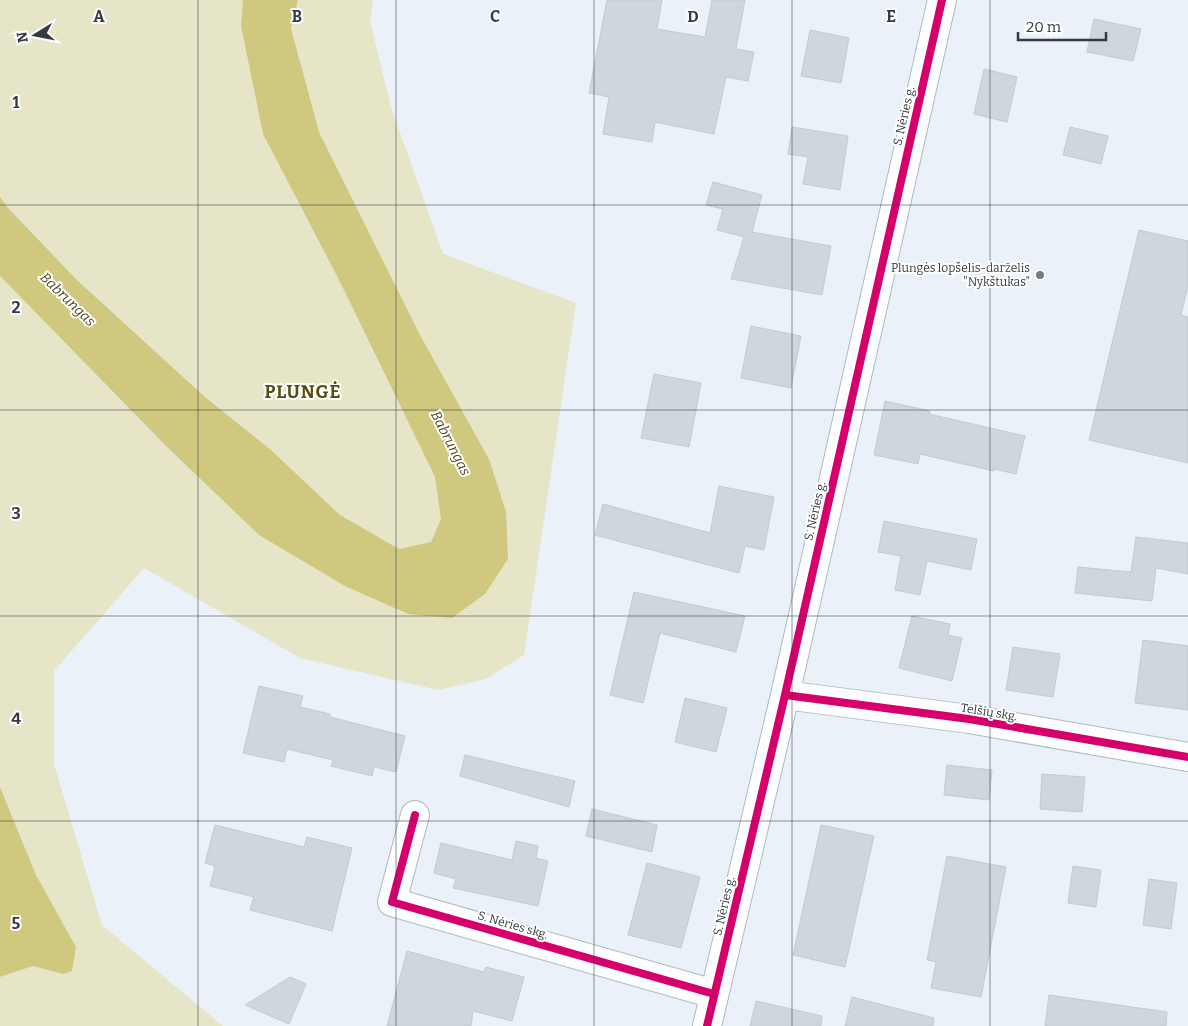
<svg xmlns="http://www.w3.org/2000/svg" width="1188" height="1026" viewBox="0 0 1188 1026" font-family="Bitter,serif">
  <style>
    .green { fill: #e6e5c8 }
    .water { fill: #cfc87e }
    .building { fill: #d0d6dd; stroke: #c4cad1 }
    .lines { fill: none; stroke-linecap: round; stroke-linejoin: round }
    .minor-casing { stroke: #b2b8bf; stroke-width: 30 }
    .minor { stroke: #fcfdfe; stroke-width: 28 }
    .cycleway-casing { stroke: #fff; stroke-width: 11 }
    .cycleway { stroke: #d6006c; stroke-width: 8 }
    .grid { fill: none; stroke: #343a41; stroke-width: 1; stroke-opacity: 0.55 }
    .poi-dot { fill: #747a81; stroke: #fff; stroke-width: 2 }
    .labels { text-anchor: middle; stroke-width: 4; stroke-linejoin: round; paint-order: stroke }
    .street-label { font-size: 12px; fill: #343a41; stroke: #fff }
    .poi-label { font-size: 12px; fill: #343a41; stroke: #fff; text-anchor: end }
    .water-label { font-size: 14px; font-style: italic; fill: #4e481c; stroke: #fff }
    .district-label { font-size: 18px; font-weight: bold; letter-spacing: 1px; fill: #554e0f; stroke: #fff }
    .grid-label { font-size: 16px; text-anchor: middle; font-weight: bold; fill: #343a41; stroke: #fff; stroke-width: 4; stroke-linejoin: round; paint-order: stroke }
  </style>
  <rect width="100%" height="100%" fill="#eaf1f9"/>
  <path class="green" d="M0 0H243L241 26 263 134 339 280 435 477 441 519 431 542 399 549 340 515 271 450 205 397 77 280 9 209 0 197Z
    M298 0H373L370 21 391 107 443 254 576 303 524 655 486 679 438 690 300 658 144 568 54 671V764L102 925 223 1026H0V977L33 966 63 974 76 947 36 875 0 787V276L166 446 259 535 408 614 489 459 419 333 319 132 291 27Z"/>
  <path class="water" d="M243 0H298L291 28 319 132 419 333 489 459 506 512 508 559 485 594 452 618 408 614 345 586 259 535 166 446 0 276V197L9 209 77 280 124 323 205 397 271 450 340 515 399 549 431 542 441 519 435 477 339 280 263 134 241 26Z
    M0 787 36 875 76 947 72 971 63 974 33 966 0 977Z"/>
  <path class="building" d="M607 0H662L657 29 705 37 712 0H745L736 49 754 52 748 81 726 77 714 134 655 122 652 142 603 134 609 97 589 93Z
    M1094 19 1141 29 1133 61 1087 52Z
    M810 30 849 38 841 83 801 76Z
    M984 69 1017 77 1007 122 974 114Z
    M792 127 848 136 840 190 803 184 808 157 788 154Z
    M1070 127 1108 136 1101 164 1063 155Z
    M713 182 762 195 752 232 831 246 822 295 731 279 744 237 717 230 723 209 706 205Z
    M1139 230 1188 241V286L1181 315 1188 317V463L1089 440Z
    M751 326 801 336 791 388 741 378Z
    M654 374 701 383 689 447 641 438Z
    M885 401 930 411 929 414 1025 436 1016 474 994 469V471L920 454 918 464 874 455Z
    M719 486 774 497 764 550 745 546 739 573 595 535 603 504 710 533Z
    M884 521 977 539 971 570 927 561 920 595 895 590 901 556 878 552Z
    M1136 537 1188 543V574L1156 568 1152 601 1075 593 1078 567 1131 572Z
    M634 592 745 616 736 652 660 633 643 703 610 695Z
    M912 616 950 624 948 635 962 638 952 681 899 668Z
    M1143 640 1188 646V710L1135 703Z
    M1013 647 1060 654 1053 697 1006 690Z
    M259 686 303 696 300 707 330 714V717L405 736 396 772 374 767 372 776 331 766 333 760 287 749 284 762 243 753Z
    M685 698 727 708 716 752 675 742Z
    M465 755 575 781 569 807 460 776Z
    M947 765 992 770 989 800 944 795Z
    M1042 774 1085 777 1082 812 1040 809Z
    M592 809 657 825 652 852 586 836Z
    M215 825 304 847 307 837 352 848 332 931 250 910 254 897 210 886 215 866 205 863Z
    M821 825 874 836 845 967 793 955Z
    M516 841 538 846 536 858 548 861 538 906 453 888 456 879 434 873 441 843 512 860Z
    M947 856 1006 867 981 997 931 988 936 962 927 960Z
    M647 863 700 877 681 948 628 935Z
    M1073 866 1101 870 1096 907 1068 903Z
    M1149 879 1177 883 1171 929 1143 925Z
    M407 951 484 972 486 967 524 977 512 1021 473 1011 471 1026H387Z
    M290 977 306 984 289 1024 245 1005Z
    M1049 995 1167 1012 1166 1026H1045Z
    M852 997 934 1018 933 1026H845Z
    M756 1001 822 1016 821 1026H750Z"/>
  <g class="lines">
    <defs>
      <path id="minor" d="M785 695 969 719 1188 757
        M415 815 392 902 714 994
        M707 1026 785 695 942 0"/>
    </defs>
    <use href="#minor" class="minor-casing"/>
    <use href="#minor" class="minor"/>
    <defs>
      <path id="cycleway" d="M785 695 969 719 1188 757
        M415 815 392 902 714 994
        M707 1026 785 695 942 0"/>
    </defs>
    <use href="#cycleway" class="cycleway-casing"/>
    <use href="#cycleway" class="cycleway"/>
  </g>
  <path class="grid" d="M198 0V1026M396 0V1026M594 0V1026M792 0V1026M990 0V1026M0 205H1188M0 410H1188M0 616H1188M0 821H1188"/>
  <circle class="poi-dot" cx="1040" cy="275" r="5"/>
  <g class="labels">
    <g class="street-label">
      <text transform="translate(904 116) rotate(-77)" y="4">S. Nėries g.</text>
      <text transform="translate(815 511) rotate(-77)" y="4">S. Nėries g.</text>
      <text transform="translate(989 712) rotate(9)" y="4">Telšių skg.</text>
      <text transform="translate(724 906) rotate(-77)" y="4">S. Nėries g.</text>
      <text transform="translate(513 925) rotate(16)" y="4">S. Nėries skg.</text>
    </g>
    <g class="poi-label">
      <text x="1030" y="272">Plungės lopšelis-darželis<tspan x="1030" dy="14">"Nykštukas"</tspan></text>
    </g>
    <g class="water-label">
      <text transform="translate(68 299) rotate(44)" y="5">Babrungas</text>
      <text transform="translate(451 443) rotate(63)" y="5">Babrungas</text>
    </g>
    <g class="district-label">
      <text x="303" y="398">PLUNGĖ</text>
    </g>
  </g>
  <g class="grid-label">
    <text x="99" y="22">A</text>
    <text x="297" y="22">B</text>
    <text x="495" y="22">C</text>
    <text x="693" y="22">D</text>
    <text x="891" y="22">E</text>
    <text x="16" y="108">1</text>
    <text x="16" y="313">2</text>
    <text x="16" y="519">3</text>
    <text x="16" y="724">4</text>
    <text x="16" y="929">5</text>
  </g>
  <g transform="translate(35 35) rotate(260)" stroke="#ffffff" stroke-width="4" paint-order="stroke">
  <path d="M0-4L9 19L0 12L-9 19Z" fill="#343a41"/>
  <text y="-8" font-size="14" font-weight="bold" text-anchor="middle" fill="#343a41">N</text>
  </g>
  <path d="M1018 32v8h88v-8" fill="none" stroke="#343a41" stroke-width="2.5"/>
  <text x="1026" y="32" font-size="15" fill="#343a41" stroke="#ffffff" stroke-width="4" paint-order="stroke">20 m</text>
</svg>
